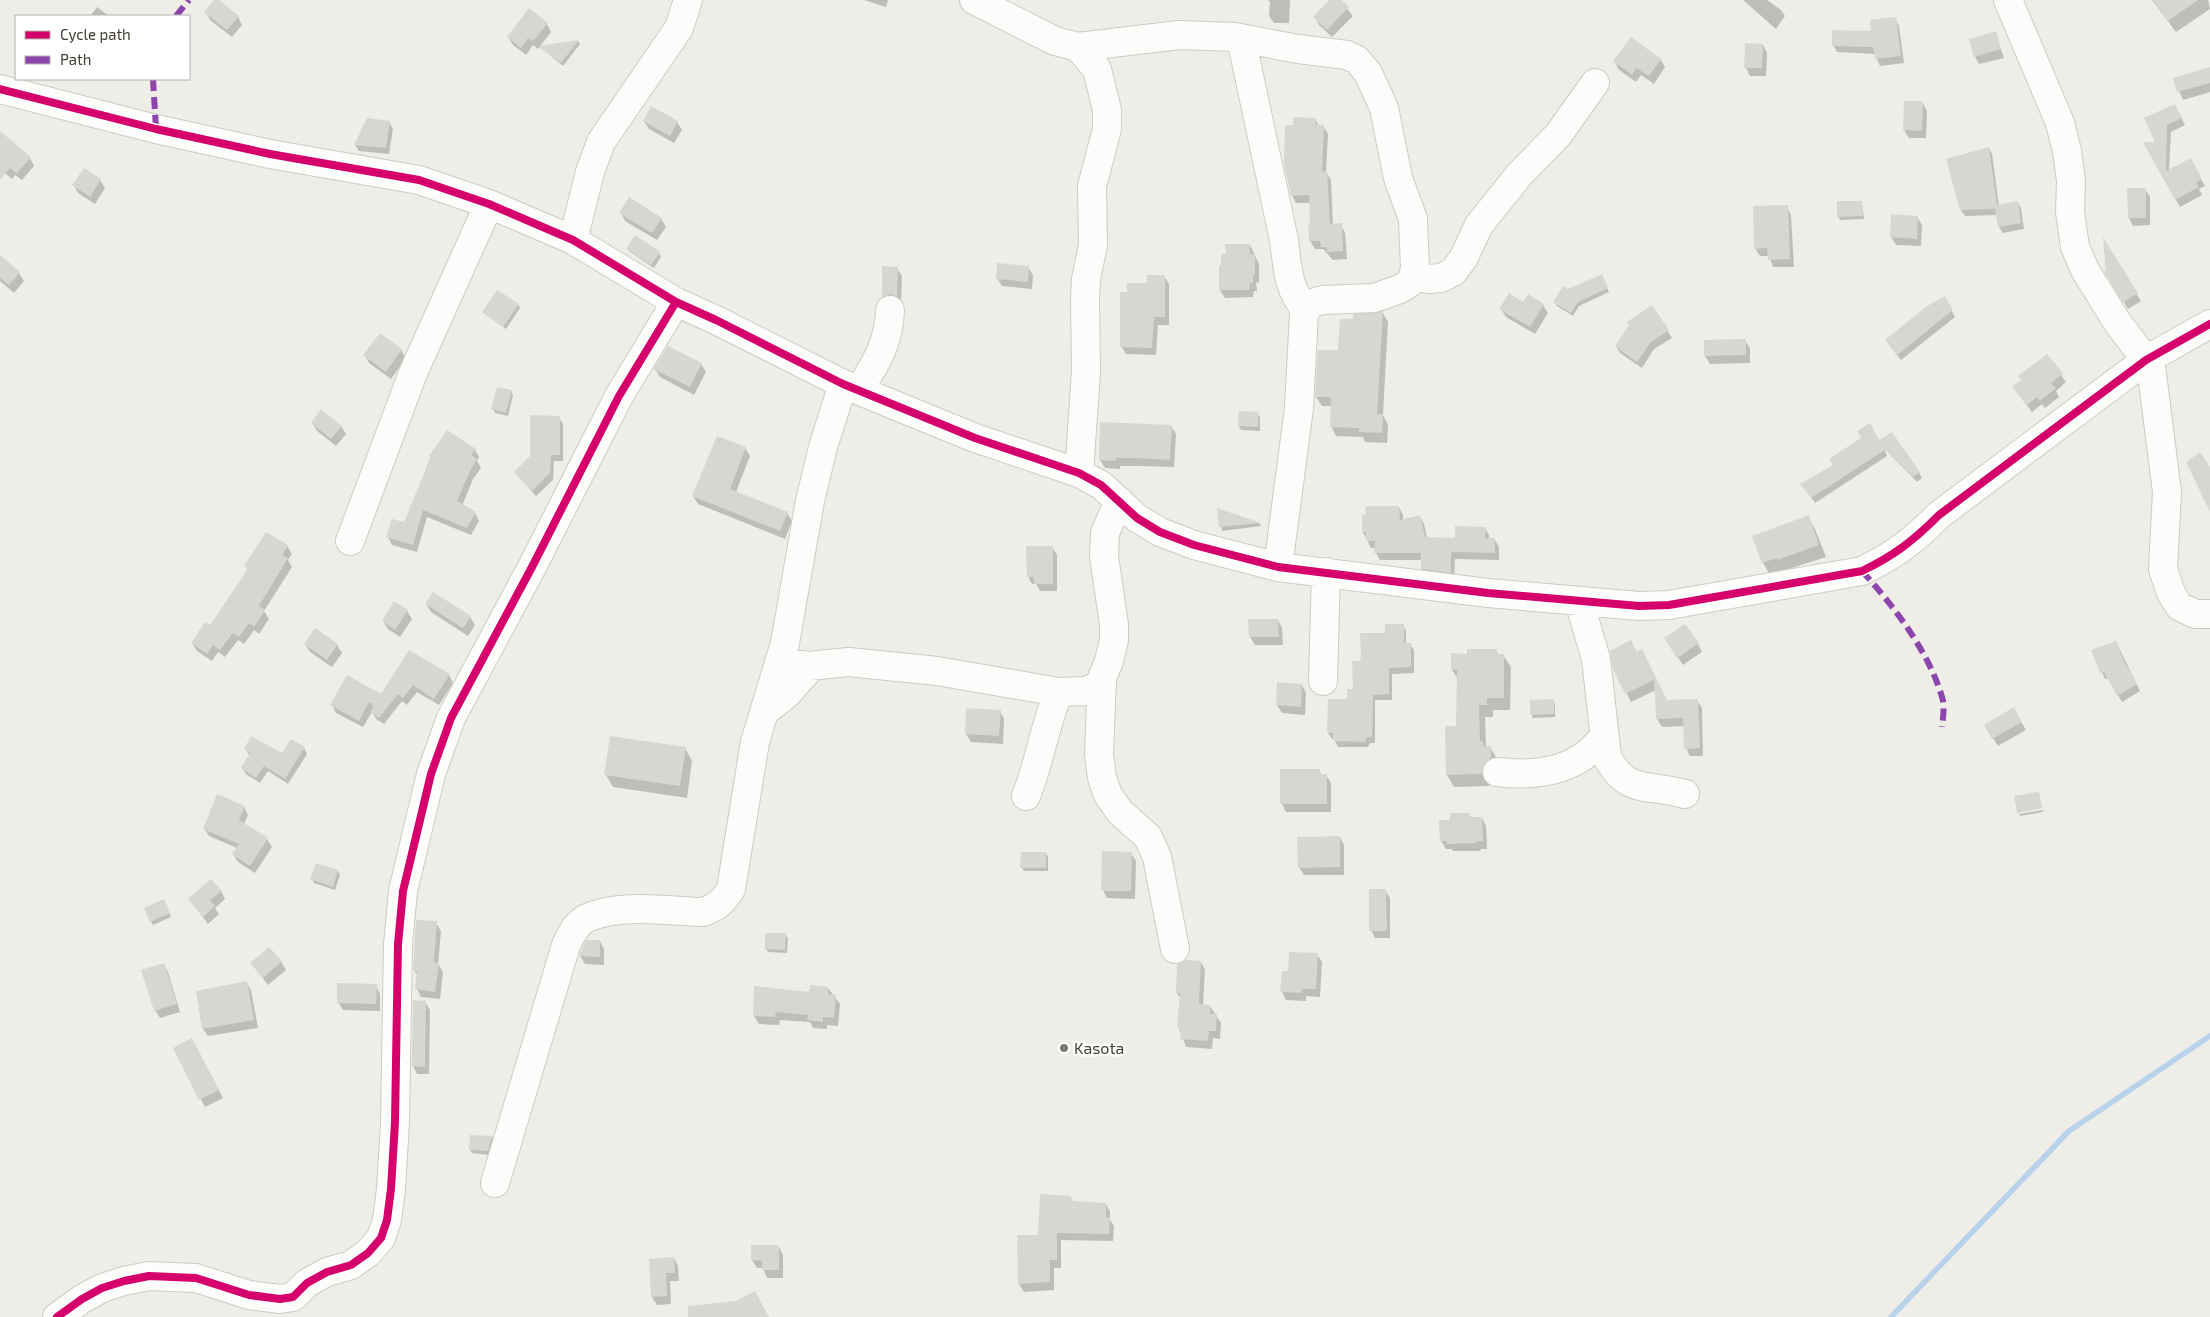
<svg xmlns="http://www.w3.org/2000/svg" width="2210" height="1317" viewBox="0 0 2210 1317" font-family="'Exo 2',sans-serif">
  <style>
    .shadow { fill: #0003 }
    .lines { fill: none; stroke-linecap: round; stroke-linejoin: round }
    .stream { stroke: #b8d2ec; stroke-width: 5.5 }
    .building { fill: #d8d6d0 }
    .minor-casing { stroke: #cccbc5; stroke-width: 30 }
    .minor { stroke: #fcfcfb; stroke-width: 28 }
    .quiet { stroke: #8e44ad; stroke-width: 6; stroke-dasharray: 12 6; stroke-linecap: butt }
    .cycleway-casing { stroke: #fff; stroke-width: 11 }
    .cycleway { stroke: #d6006c; stroke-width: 8 }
    .poi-dot { fill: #7f7c73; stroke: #fff; stroke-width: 2 }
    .labels { text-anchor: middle; stroke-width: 5; stroke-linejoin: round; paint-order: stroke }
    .poi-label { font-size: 16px; fill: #433f34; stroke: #fff; text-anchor: start }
  </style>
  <rect width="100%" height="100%" fill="#eeede7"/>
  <path class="shadow" d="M215 0 238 17 242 25 232 37 210 20 206 12Z
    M864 0H888L886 7Z
    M1268 0H1290L1289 23H1274L1269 16 1270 2Z
    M1331 0H1340L1353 16 1332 37 1319 25 1315 17Z
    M1743 0H1767L1781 10 1785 16 1776 29Z
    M2152 0H2208L2210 9 2176 32Z
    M97 7 109 16H90Z
    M1895 19 1899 26 1904 63 1880 66 1875 54 1837 52 1833 45 1873 33Z
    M547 24 551 32 538 49 533 45 526 55 513 45 508 37Z
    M1995 33 2004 58 1979 64 1975 57Z
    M578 41 580 44 563 66 540 47Z
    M1763 45 1767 53 1766 76H1750L1746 68Z
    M1660 59 1665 67 1654 84 1641 75 1636 82 1619 70 1615 62Z
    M2210 69V92L2183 100 2174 79Z
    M1905 102 1923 103 1927 111 1926 138H1909L1904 130Z
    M2178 112 2185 125 2171 132 2169 170 2190 159 2205 186 2199 189 2202 195 2180 207 2145 143 2157 144 2146 119Z
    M1315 119 1319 126H1323L1328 134 1326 172 1331 180 1333 225H1341L1345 233 1347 259 1333 260 1323 249H1315L1310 241 1311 203H1296L1292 195 1294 127Z
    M644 121 677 122 682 130 674 143 649 129Z
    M389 122 393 129 389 154 359 151 355 145Z
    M0 133 30 158 34 166 22 180 15 175 12 179 0 169Z
    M1989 148 1992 154 1999 206 2017 202 2021 208 2024 229 2003 233 1999 227 1997 215 1965 216 1961 210 1948 160Z
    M84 169 100 180 105 188 95 204 78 193 74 185Z
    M2145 189 2150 197V225L2133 226 2129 218Z
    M1862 202 1864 219 1840 220 1838 216Z
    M1787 207 1791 215 1794 267H1773L1769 256H1760L1755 248Z
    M621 213 661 219 666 227 657 240 625 221Z
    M1917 217 1922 225 1921 246 1896 245 1891 237Z
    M2104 242 2141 301 2128 309 2106 271Z
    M1250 245 1259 264V283L1256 282 1257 291H1254L1253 297 1225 298 1220 290Z
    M628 249 659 253 661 257 654 268 630 252Z
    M0 257 19 273 24 281 14 293 0 281Z
    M1028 267 1033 275 1032 289 1002 286 997 278Z
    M884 268H897L902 276 901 304H888L883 297Z
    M1164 276 1169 284V325H1158L1156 355 1126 354 1121 346 1128 294Z
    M1603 279 1609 292 1579 306 1573 316 1557 306 1555 302 1568 291Z
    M1945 298 1955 317 1901 360 1890 346Z
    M1523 303 1543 305 1548 313 1535 334 1506 317 1501 309Z
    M518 304 520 308 506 329 483 312Z
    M1652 307 1672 338 1654 349 1642 368 1620 353 1616 346Z
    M1383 313 1388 322 1383 415 1388 425 1387 443 1365 442 1363 437 1336 436 1331 426 1332 406H1322L1316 397 1354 321Z
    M1745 340 1750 348V363L1710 364 1705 356V341Z
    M401 350 406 358 391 379 369 363 365 355Z
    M2047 355 2066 382 2056 391 2059 397 2045 408 2042 404 2032 412 2019 395Z
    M701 364 706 372 694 395 660 377 655 369Z
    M511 391 513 395 508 416 495 413 493 409Z
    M1240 412 1258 413 1260 417V431L1241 430 1239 426Z
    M559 417 563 424V461H554L553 480 536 496 515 472 531 457Z
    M312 423 341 426 346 434 336 446 317 431Z
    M1101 423 1171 426 1176 434 1174 467 1139 466H1120V469L1105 468 1100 460Z
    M1863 439 1879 442 1919 472 1922 478 1917 482 1884 448 1887 456 1815 503 1805 489 1835 466Z
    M745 448 750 456 736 492 787 513 792 521 785 539 698 504 693 496Z
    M475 450 479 457 477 461 481 468 473 479 462 506 475 513 479 521 471 535 427 517 417 552 392 545 388 537 405 524 431 456Z
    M1399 507 1403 515V521L1420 517 1424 524 1427 538 1456 539 1485 528 1489 535V540H1495L1499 547V560L1455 559 1454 579 1426 576 1422 569V560H1380L1376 553V548H1371L1363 532Z
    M1219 510 1260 524 1261 526 1222 531Z
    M1808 517 1815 529 1826 557 1770 575 1763 563Z
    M266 534 287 546 292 554 288 560 292 567 264 611 269 619 259 634 254 630 244 644 238 640 225 657 218 652 212 661 197 651 192 643 210 627 248 571 246 566Z
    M1052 547 1057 555V591H1040L1036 584H1032L1028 576Z
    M395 603 407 611 412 619 400 637 388 629 383 621Z
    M426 604 470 617 475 625 468 636 431 612Z
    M1250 620H1278L1282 628 1283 645H1255L1250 637Z
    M1403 625 1406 631V644H1410L1414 650V673L1392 674V700H1375V743H1370L1368 747H1338L1334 739H1332L1328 733 1354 690 1361 662 1386 634Z
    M2116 642 2140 691 2122 702 2108 678 2105 679 2093 651Z
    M305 644 337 645 342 653 332 667 310 652Z
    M1698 644 1702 652 1683 665 1670 646Z
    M1496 650 1499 655H1503L1511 667 1510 710H1493V717H1485L1486 747H1490L1497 759 1489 786 1454 787 1447 775 1457 727 1458 679 1452 670 1469 655Z
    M409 651 449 675 453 683 439 705 417 692 407 705 402 701 384 724 376 719 372 712 363 727 336 713 332 705 382 696Z
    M1641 651 1667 701 1697 700 1702 708 1703 756H1690L1686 748 1685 726 1662 727 1657 719 1656 690 1631 702 1614 668Z
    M1302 685 1306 693 1305 715 1282 713 1277 705Z
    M1553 700 1555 704V717L1533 718 1531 714Z
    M2014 709 2026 730 1998 746 1985 725Z
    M967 710 1000 711 1004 719 1003 744 971 742 966 734Z
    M304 748 307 754 288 784 268 771 260 783 246 774 242 768 250 756 245 749 282 755Z
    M685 748 692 761 687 798 613 787 606 775Z
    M1282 771H1319L1322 775H1326L1331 783V812H1286L1282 804Z
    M244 807 248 815 244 824 267 839 272 847 255 873 238 862 233 854 237 848 209 836 204 828Z
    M2043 810V812L2020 816 2019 814Z
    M1469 814 1472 818H1482L1486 826 1487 849H1481L1480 851H1453L1452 849H1446L1441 841 1451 821Z
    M1340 837 1344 845V875H1304L1299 867Z
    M1046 853 1048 857V871H1024L1022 868Z
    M1131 853 1136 861 1135 899 1107 898 1103 890Z
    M338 871 340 875 335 890 314 883 312 879Z
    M1385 890 1390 898V938H1375L1371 930Z
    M221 891 225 899 215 908 219 914 208 924 189 899Z
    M166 904 171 917 153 925 151 921Z
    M436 923 441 931 438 964 443 972 440 999 421 997 417 989 418 976 414 970Z
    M785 935 788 938 787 953 768 952 766 949Z
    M587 941H600L604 949V965L585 964 580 956Z
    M1317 954 1322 962 1320 997 1306 996V1001L1286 1000 1282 992Z
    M281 962 286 970 268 985 252 964Z
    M1201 962 1205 970 1203 1005 1210 1006 1221 1023 1220 1039 1213 1038 1212 1049 1186 1047 1179 1028 1181 999 1177 993 1179 965Z
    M163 964 168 972 180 1012 160 1018 155 1010Z
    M246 982 251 990 258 1028 208 1036 203 1029Z
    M376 986 380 994V1011L343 1010 338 1002Z
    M828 988 840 1004 838 1026 827 1025V1029L813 1028 810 1022 780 1020 779 1025 759 1024 754 1016Z
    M425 1002 430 1010 429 1074H417L413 1066Z
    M196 1048 223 1098 205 1107 174 1049Z
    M492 1137 494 1140 490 1155 472 1153 470 1150Z
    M1070 1197 1074 1203 1106 1204 1110 1212V1220L1114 1226 1113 1241 1061 1240V1268H1054V1290L1024 1292 1019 1284 1039 1236Z
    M753 1246 779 1247 783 1255V1278H767L763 1268H757L752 1260Z
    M674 1258 678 1266 679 1281H670L671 1304 657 1305 652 1297Z"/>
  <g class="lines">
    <path class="stream" d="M1891 1317 2069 1131 2210 1036"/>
  </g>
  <path class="building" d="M214 0H219L239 16 227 30 204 12Z
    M1329 0H1342L1349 7 1327 30 1313 17Z
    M2153 0H2198L2168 21Z
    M529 8 548 23 533 41 528 38 521 48 507 37Z
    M1896 17 1901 56 1875 59 1873 47 1832 46V30L1871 31 1870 20Z
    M1996 31 2001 49 1974 57 1969 39Z
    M1631 37 1661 59 1649 76 1636 68 1632 75 1613 61Z
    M579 40 561 63 538 46Z
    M1745 43 1763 44 1762 68H1744Z
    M2210 67V83L2177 92 2173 78Z
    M1904 101H1923L1922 131 1903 130Z
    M2175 104 2182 118 2167 125 2166 171 2191 158 2202 179 2196 182 2199 187 2175 200 2143 142H2155L2144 118Z
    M651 106 678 121 670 136 643 121Z
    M1293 117 1316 118 1315 124 1324 125 1322 171H1327L1330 224 1342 223 1343 251 1327 252V247H1321L1320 241H1309L1308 225H1310L1309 195 1291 196 1284 164 1285 125H1293Z
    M367 118 390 121 386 148 354 145Z
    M0 131 31 157 17 173 10 168 0 180Z
    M1989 147 1997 205 2018 201 2021 223 1998 227 1995 209 1960 210 1946 159Z
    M84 168 101 179 90 197 72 185Z
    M2127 188H2146V218H2128Z
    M629 197 662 218 652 233 619 213Z
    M1837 201H1862L1863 216 1837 217Z
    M1788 205 1790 259 1768 260 1767 248 1754 249 1753 206Z
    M1891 214 1918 216 1917 239 1890 237Z
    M635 235 660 252 651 265 626 249Z
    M2103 237 2138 293 2123 303 2104 271 2106 270Z
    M1225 244H1250V254L1255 255V275H1253V283H1250L1249 290H1219V265H1221V254H1226Z
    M0 255 20 272 9 285 0 278Z
    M997 263 1029 266 1028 282 996 279Z
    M882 266 898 267 897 297 891 294 882 297Z
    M1602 274 1608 288 1578 302 1571 313 1553 302 1563 286 1568 289Z
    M1147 275H1165V317H1154L1152 348 1120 347V292H1127V283H1147Z
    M497 290 519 304 503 327 482 312Z
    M1509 293 1523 302 1528 294 1544 304 1530 327 1499 309Z
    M1945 296 1953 310 1897 355 1885 340 1927 306Z
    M1652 305 1669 330 1651 342 1637 362 1615 346 1629 325 1627 322Z
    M1383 311 1377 414H1383L1382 433 1359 432V428L1330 427 1331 397H1315L1318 350H1338L1340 319H1353V314Z
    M380 333 402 349 386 372 363 355Z
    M1746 339V355L1704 356V340Z
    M668 346 702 363 690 387 653 369Z
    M2047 354 2063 373 2051 383 2056 388 2040 401 2037 397 2027 405 2012 387 2021 380 2018 376Z
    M497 387 512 390 506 413 491 409Z
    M321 409 342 426 331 439 311 423Z
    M1239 411 1259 412 1258 427 1238 426Z
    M530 415 560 416V455H551L550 473 532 491 514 472 530 456Z
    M1100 422 1172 425 1170 460 1134 458H1116V461L1099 460Z
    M1870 423 1879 440 1892 432 1920 472 1913 477 1883 447 1885 450 1811 498 1800 484 1833 465 1829 459 1861 438 1857 431Z
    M447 430 476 449 471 455 477 459 470 471 457 501 476 512 467 528 423 510 413 545 386 537 392 519 404 522 431 457 429 456Z
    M717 436 746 447 730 489 788 512 780 531 692 496Z
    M2200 452 2210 467V512L2186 462Z
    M1366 506H1399L1400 520 1420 515 1425 537 1455 538V526L1486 527 1485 538H1495V553L1451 552V573L1421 569V553H1374L1375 541H1366V532H1362V515H1365Z
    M1217 508 1261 523 1219 527Z
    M1809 515 1819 545 1777 560V558L1762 563 1752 536Z
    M266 532 288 545 282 555 288 558 259 606 265 610 254 627 249 623 239 637 233 633 220 650 213 645 207 654 191 643 205 622 210 625 248 569 244 566Z
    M1026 546H1053V584H1034V577H1027Z
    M433 592 471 616 463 628 425 604Z
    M394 601 408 610 395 630 382 621Z
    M1248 619H1278L1279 637H1249Z
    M1385 624H1404V643H1411V667L1389 668V694L1373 695 1372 737H1367L1365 742 1333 741V733H1327L1328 699H1347V689H1353L1352 661H1360L1361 655 1360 633H1385Z
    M1685 624 1699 643 1677 658 1664 638Z
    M315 628 338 644 327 660 304 644Z
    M1631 640 1637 652 1642 649 1667 700 1698 699 1700 748 1684 749 1683 718 1656 719 1654 680 1625 694 1613 669 1610 651Z
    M2116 641 2123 660 2137 684 2117 696 2104 672 2100 673 2091 650Z
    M1467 649H1497V654H1504V698H1487V705H1479L1480 741H1483V746H1491V758L1484 764 1482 774 1446 775 1445 726H1456L1457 670H1451V653L1467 654Z
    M409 650 450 674 434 699 413 685 403 698 398 694 379 718 370 712 374 706 369 702 359 721 330 705 347 675 381 694Z
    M1277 682 1302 684 1301 707 1276 705Z
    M1554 699V714L1530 715V700Z
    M2014 707 2022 722 1992 739 1984 725Z
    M966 708 1001 710 999 736 965 734Z
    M251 736 282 753 291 739 305 747 285 779 264 766 256 778 241 768 250 753 244 749Z
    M610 736 686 747 680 786 604 775Z
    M1280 769H1320V774H1327V804H1280Z
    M2039 792 2042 808 2017 813 2014 796Z
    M217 794 245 806 239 820 268 838 250 866 232 854 239 844 203 829Z
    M1450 813H1470V817H1482L1483 841H1477L1476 843 1447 844V841H1440L1439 820H1450Z
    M1340 836V867L1298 868 1297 837Z
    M1102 851 1132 852 1131 891H1101Z
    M1021 852H1046V868H1020Z
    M316 863 338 870 333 887 310 879Z
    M211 879 222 891 210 900 215 906 203 917 188 899Z
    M1369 889H1386L1387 931H1369Z
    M164 899 170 913 150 922 144 908Z
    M416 920 437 921 434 962 439 963 435 992 415 989 417 971 413 970Z
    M765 933H786L785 950 765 949Z
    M586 940H600V957L579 956Z
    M269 947 282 961 263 978 250 963Z
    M1289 952 1318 953 1316 989H1302V993L1280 992 1282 971H1288Z
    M1186 960 1201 961 1199 1002 1200 1004 1211 1005 1210 1014H1217L1216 1031H1209L1208 1041 1180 1039 1181 1029 1177 1028 1180 993H1176L1177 964Z
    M164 963 177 1004 154 1011 141 970Z
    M247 981 254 1020 202 1029 196 991Z
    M337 983 377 984 376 1004 337 1003Z
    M810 985 828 987V994L836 995 834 1018 823 1017V1022L807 1020 808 1015 776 1012 775 1017 753 1016 754 986 809 992Z
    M413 1000 426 1001 425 1067 412 1066Z
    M192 1038 219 1090 199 1100 173 1048Z
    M470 1135 492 1136 488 1151 469 1150Z
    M1040 1194 1071 1196V1201L1106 1203V1217H1110L1109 1234 1057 1233V1260H1050V1282L1018 1284 1017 1235H1038Z
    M751 1245H779V1270H762V1261L751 1260Z
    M674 1257 675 1273H666L667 1296 651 1297 649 1259Z
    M755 1291 769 1317H688V1306L736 1301Z"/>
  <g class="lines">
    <defs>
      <path id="minor" d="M974 0 1055 41 1078 47 1179 35 1235 37 1298 49 1347 55 1357 60 1368 73 1384 108 1398 178 1413 219 1415 269 1411 282 1400 289 1374 298 1323 300 1312 303 1304 313 1299 408 1278 567
        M2008 0 2060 123 2067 151 2071 181 2070 212 2075 247 2085 270 2117 322 2146 360
        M1241 38 1284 240C1287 265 1288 291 1306 310
        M1078 47 1097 69 1107 110V129L1092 186 1093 245 1086 279 1085 300 1086 372 1079 473
        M0 89 156 129 270 154 419 180 489 204 573 240 676 302 716 320 843 384 975 438 1079 473 1101 485 1137 518 1160 532 1194 545 1278 567 1488 593 1639 606 1669 605 1862 571C1895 555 1913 541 1939 515L2146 360 2210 324
        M573 240 590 172 601 142 679 28 688 0
        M1413 276 1429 279 1441 278 1453 272 1463 259 1479 225 1519 175 1558 135 1595 83
        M2150 358 2167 492 2163 569 2171 593 2179 606 2195 614H2210
        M859 390C876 363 889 343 890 310
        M1119 501 1105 533 1104 556 1114 625V640L1109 661 1102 678 1099 754 1102 778 1108 795 1120 812 1148 837 1157 857 1175 949
        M350 541 413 373 489 204
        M1579 601 1596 659 1607 757C1628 796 1648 783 1685 794
        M779 662 809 666 849 662 937 671 1059 692 1086 691 1102 684
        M1323 681 1326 572
        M764 712 786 695 812 666
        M1497 772C1539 777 1578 771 1604 736
        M1026 796C1040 762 1044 726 1059 692
        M495 1183 566 945C571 935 576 923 587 918 619 903 668 911 703 912 717 907 723 902 731 889L755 742 785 643 810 501 823 447 843 384
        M57 1317 82 1299 102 1288 124 1281 149 1276 196 1278 249 1295 280 1299 293 1297 307 1283 327 1272 351 1265 368 1253 381 1238 387 1220 391 1189 395 1122 398 944 403 891 431 774 451 718 532 567 619 396 676 302"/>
    </defs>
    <use href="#minor" class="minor-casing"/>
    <use href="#minor" class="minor"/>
    <path class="quiet" d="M176 16 189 0
      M153 79 156 129
      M1862 571C1893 605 1929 652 1942 697 1945 706 1943 718 1942 727"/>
    <defs>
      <path id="cycleway" d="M0 89 156 129 270 154 419 180 489 204 573 240 676 302 716 320 843 384 975 438 1079 473 1101 485 1137 518 1160 532 1194 545 1278 567 1488 593 1639 606 1669 605 1862 571C1895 555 1913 541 1939 515L2146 360 2210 324
        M57 1317 82 1299 102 1288 124 1281 149 1276 196 1278 249 1295 280 1299 293 1297 307 1283 327 1272 351 1265 368 1253 381 1238 387 1220 391 1189 395 1122 398 944 403 891 431 774 451 718 532 567 619 396 676 302"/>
    </defs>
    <use href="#cycleway" class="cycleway-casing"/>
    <use href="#cycleway" class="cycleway"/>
  </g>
  <circle class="poi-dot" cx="1064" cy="1048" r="5"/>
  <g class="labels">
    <g class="poi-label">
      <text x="1074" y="1054">Kasota</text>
    </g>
  </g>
  <rect x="15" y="15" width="175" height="65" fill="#ffffff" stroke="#b4b2ae"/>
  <rect x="25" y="31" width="25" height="8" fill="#d6006c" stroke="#b4b2ae"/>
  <text x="60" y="40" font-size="15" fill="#433f34">Cycle path</text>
  <rect x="25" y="56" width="25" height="8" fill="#8e44ad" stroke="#b4b2ae"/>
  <text x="60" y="65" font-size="15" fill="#433f34">Path</text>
</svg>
